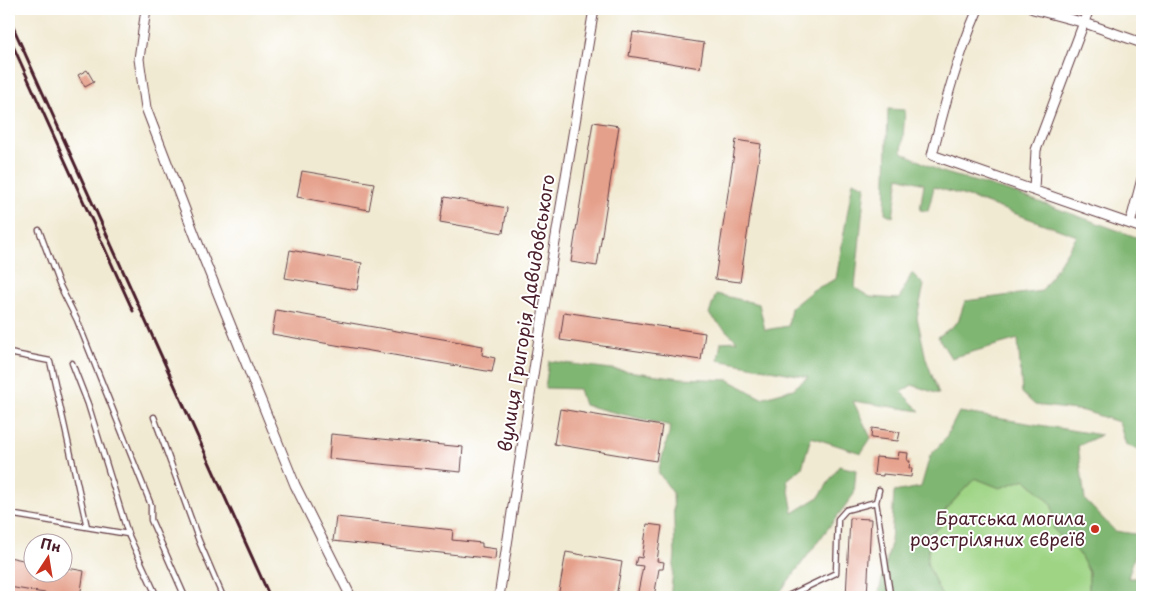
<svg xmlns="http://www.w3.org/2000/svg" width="1151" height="606" viewBox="0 0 1151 606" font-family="'Playpen Sans',sans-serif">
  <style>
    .green { fill: #9fd485; stroke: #747a58 }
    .forest { fill: #7fb672; stroke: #646a4e }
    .building { fill: #e5a08b }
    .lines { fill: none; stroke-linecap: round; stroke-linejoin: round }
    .lane-casing { stroke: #633d44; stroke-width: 7 }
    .street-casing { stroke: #633d44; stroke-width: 11 }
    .lane { stroke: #fff; stroke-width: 4.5 }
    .street { stroke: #fff; stroke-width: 9 }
    .rail { stroke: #4a1f2b; stroke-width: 3 }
    .poi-dot { fill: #c8321e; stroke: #fff; stroke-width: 2 }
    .labels { text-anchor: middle; stroke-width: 4; stroke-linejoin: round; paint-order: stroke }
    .street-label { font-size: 18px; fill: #4a1f2b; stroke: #fff }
    .poi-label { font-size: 18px; fill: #4a1f2b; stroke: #fff; text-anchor: end }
  </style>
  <rect width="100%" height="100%" fill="#fff"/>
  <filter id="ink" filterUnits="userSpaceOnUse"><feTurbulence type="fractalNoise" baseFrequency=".02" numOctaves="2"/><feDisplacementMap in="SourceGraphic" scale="10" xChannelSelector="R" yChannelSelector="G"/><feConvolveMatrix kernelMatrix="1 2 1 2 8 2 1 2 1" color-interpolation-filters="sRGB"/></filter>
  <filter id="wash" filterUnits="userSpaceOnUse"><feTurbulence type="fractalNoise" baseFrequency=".0096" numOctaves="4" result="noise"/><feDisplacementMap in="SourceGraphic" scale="20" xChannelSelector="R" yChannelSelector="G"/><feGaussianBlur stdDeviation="1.12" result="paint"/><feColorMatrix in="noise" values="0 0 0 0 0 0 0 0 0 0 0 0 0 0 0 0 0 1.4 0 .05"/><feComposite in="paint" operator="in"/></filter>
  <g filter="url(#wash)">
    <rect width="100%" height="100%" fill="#f1ead3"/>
    <path class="green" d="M975 478 1000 488 1025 479 1052 504 1054 530 1079 553 1089 572V597H942L927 564 930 533 939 527 946 509Z"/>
    <path class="forest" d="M888 109 905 110 902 152 939 171 1017 194 1136 237 1142 250V451L1126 445 1119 422 1084 411 1035 405 1022 393 1018 339 951 358 938 337 958 322 965 301 1042 291 1077 236 972 198 934 187 928 211 920 210 924 184 899 177 893 217 885 213Z
      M853 181 865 186 855 288 870 297 899 299 912 273 924 285 917 317 926 359 939 394 912 385 901 392 920 411 853 401 871 438 861 453 811 437 802 468 787 480 793 513 819 497 839 466 856 470 854 494 777 596 670 597 675 555 673 493 658 472 671 426 584 405 579 389 545 388 549 361 681 378 729 380 761 398 793 389 808 377 718 360 721 342 737 341 709 314 716 294 759 304 765 330 788 326 791 308 813 290 836 279Z
      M959 412 1101 435 1078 446 1085 500 1115 531 1141 535 1128 578H1142V597H1089V572L1079 553 1054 530 1052 504 1025 479 1000 488 975 478 946 509 940 527 930 533 927 563 942 597H882L879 591 891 543 894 492 921 487 930 456 945 439Z"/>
    <g id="blocks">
      <path class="building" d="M633 32 704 43 700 68 629 56Z
        M87 70 94 82 85 87 78 75Z
        M593 122 619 126 597 266 571 262Z
        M736 140 761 144 740 282 715 279Z
        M302 171 374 183 369 210 297 197Z
        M444 197 507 208 503 233 440 222Z
        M290 250 362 263 357 290 285 278Z
        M276 310 483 346 482 355 495 358 492 372 272 334Z
        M564 312 705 333 701 360 560 340Z
        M560 409 662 426 656 461 554 444Z
        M872 428 900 432 898 441 871 438Z
        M331 434 463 447 461 472 329 459Z
        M899 452 908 453 907 461H910L909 468H912L911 477 883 474V476L874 475 876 457 898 459Z
        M336 517 453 530 452 540 482 543V547L496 549 495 559 333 541Z
        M850 518 871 519 867 597H846Z
        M647 524 662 526 657 561 664 562 663 569H659L654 597H637L643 566 635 565 637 557 642 558Z
        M566 552 622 562 616 597H558Z
        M9 557 32 562V574H62V567L84 571 80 597H68L9 587Z"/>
    </g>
  </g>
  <g filter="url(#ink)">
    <use href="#blocks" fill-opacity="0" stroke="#633d44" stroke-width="1"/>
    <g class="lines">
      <defs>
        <path id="lane" d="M39 230 59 284 77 320 151 505V520L185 597
          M9 353 50 361 87 527
          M72 363 88 404 128 534
          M154 417 199 541 223 597
          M879 490 876 502 890 594 892 597
          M9 514 128 534 157 597
          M786 597 836 573 838 519 846 510 876 502"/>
        <path id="street" d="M146 9 139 59 146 108 204 259 295 485 351 597
          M978 9C957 58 945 104 932 155L1142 228
          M1033 9 1085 23 1142 43
          M1034 190 1036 150 1089 9
          M1130 224 1142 179
          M499 597 536 356 594 9"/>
      </defs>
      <use href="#lane" class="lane-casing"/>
      <use href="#street" class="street-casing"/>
      <use href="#lane" class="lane"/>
      <use href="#street" class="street"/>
      <path class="rail" d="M9 18 270 597
        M9 37 133 311"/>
    </g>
  </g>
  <circle class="poi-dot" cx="1095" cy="529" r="5"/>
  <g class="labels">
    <g class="street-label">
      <text transform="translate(527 313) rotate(-81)" y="6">вулиця Григорія Давидовського</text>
    </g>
    <g class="poi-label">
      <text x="1085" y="525">Братська могила<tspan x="1085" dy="21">розстріляних євреїв</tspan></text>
    </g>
  </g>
  <rect width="1151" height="606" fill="none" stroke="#fff" stroke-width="30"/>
  <g transform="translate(48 558) rotate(12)"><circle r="24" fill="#ffffff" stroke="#b7a5aa"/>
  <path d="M0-4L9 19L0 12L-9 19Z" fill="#c8321e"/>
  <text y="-8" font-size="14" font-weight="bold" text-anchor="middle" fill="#4a1f2b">Пн</text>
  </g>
</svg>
